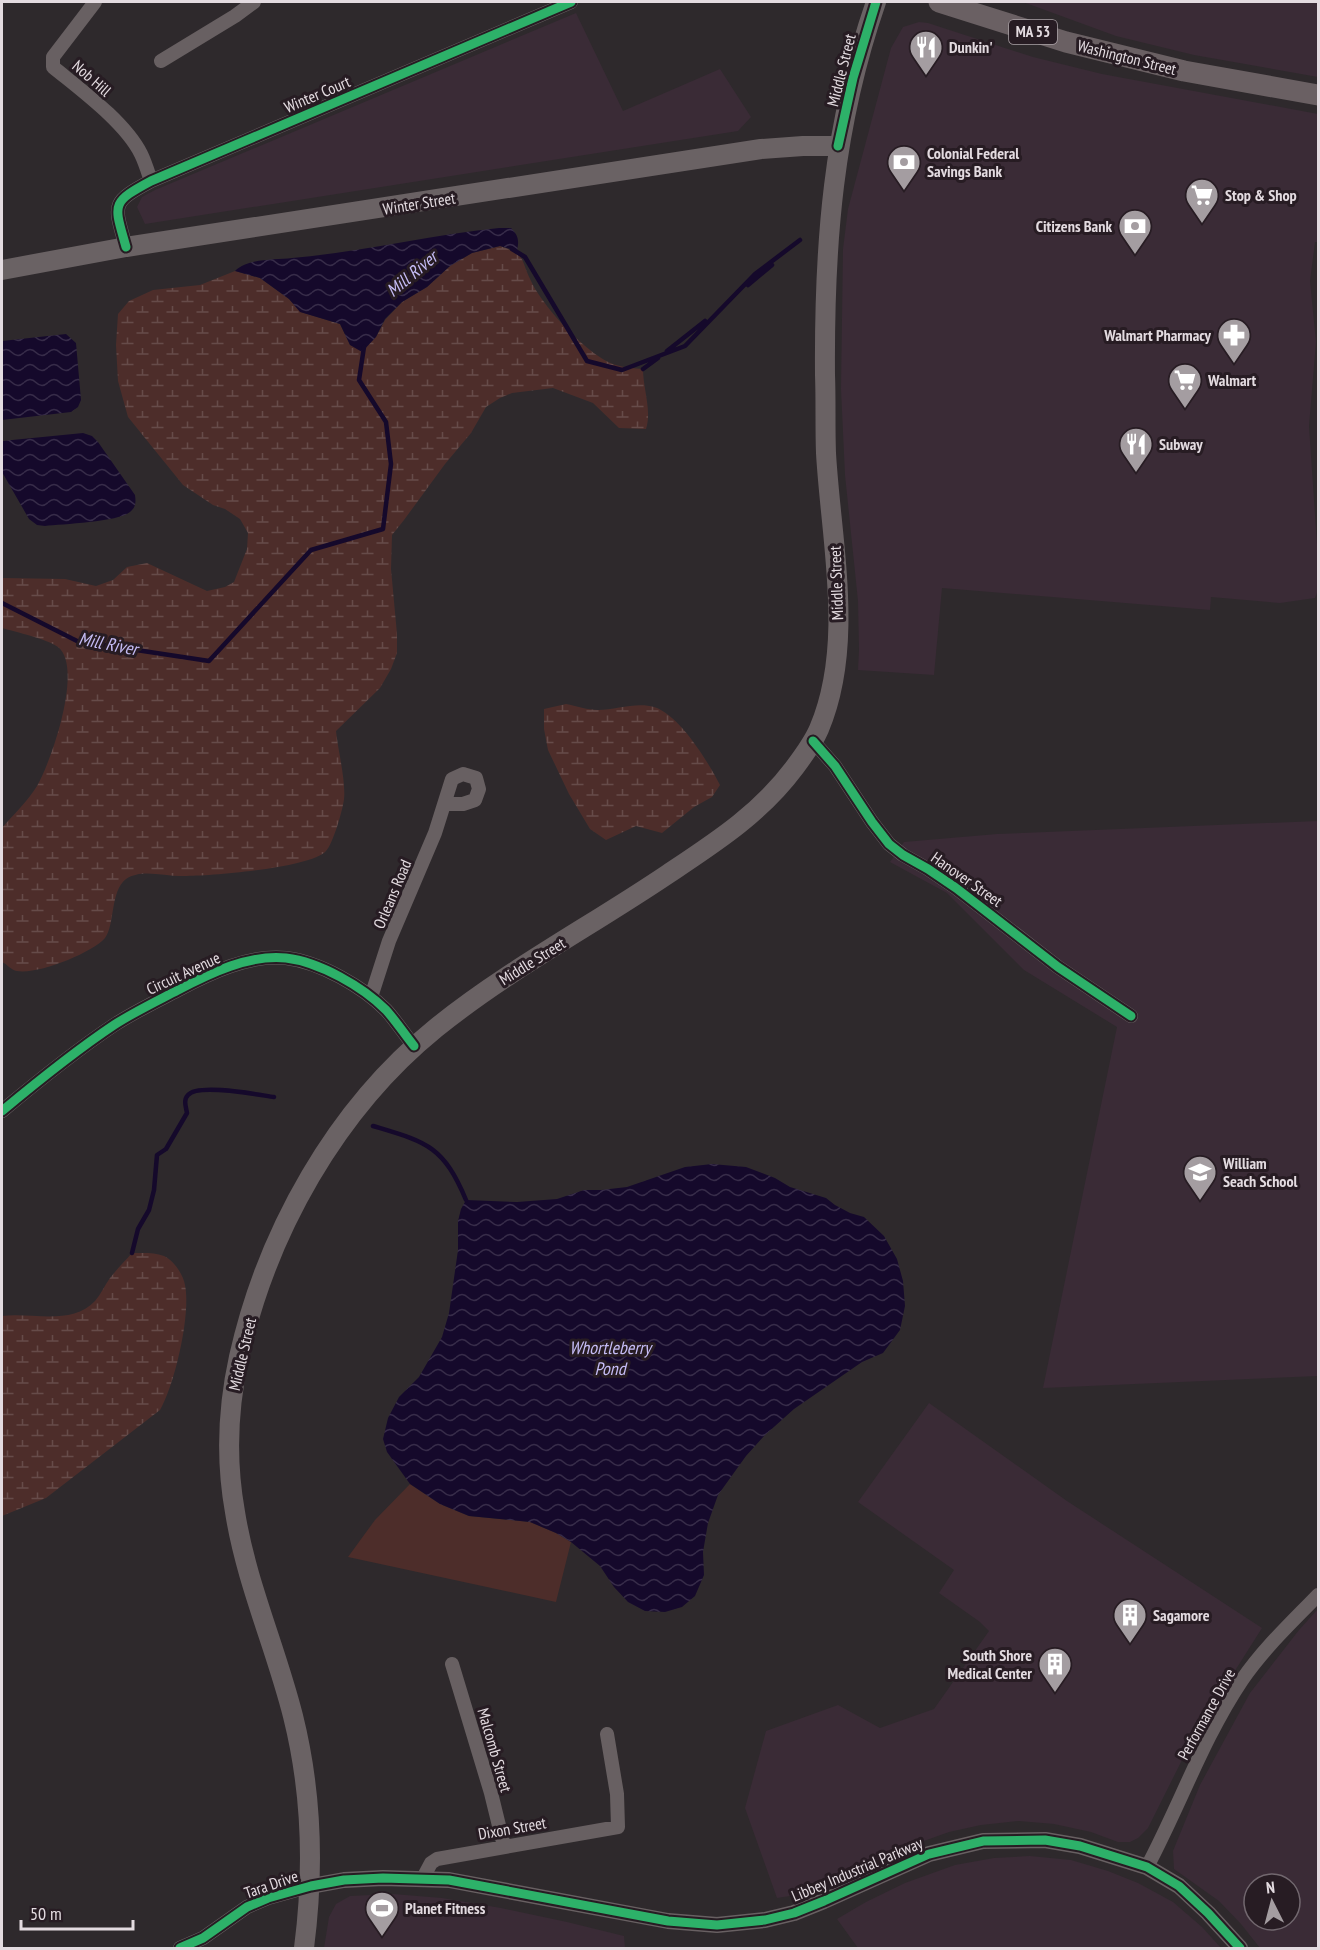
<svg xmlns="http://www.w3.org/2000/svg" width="1320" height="1950" viewBox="0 0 1320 1950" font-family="'PT Sans Narrow',sans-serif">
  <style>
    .built { fill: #3a2b36; fill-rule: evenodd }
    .wetland { fill: url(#wetland-marsh) }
    .green { fill: #4d2d2a }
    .water { fill: url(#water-waves) }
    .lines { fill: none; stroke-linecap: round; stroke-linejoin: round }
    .stream { stroke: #15092b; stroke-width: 4.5 }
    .minor { stroke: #686062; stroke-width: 14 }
    .tertiary { stroke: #686062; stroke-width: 16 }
    .secondary { stroke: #6a6264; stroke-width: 20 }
    .primary { stroke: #6a6063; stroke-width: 21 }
    .cycleway-casing { stroke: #271c23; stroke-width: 13 }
    .cycleway { stroke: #2db169; stroke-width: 9 }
    .labels { text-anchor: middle; stroke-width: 6; stroke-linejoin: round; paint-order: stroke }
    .shield { fill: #271c23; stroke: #aba2a7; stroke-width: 1.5 }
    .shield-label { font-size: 15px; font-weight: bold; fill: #e3dbe0 }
    .poi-label { font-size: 16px; font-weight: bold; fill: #e3dbe0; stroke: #271c23; text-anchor: start }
    .street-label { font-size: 16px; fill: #e3dbe0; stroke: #271c23 }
    .water-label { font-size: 18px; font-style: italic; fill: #c5bcf5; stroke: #271c23 }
  </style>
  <defs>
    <pattern id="wetland-marsh" width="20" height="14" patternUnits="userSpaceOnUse" patternTransform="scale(1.5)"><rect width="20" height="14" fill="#4d2d2a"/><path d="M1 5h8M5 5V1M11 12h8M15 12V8" fill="none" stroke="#664b49"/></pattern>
    <pattern id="water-waves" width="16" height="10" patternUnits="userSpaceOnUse" patternTransform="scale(1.5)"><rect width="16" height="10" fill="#15092b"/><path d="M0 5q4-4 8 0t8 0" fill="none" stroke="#372c49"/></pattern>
  </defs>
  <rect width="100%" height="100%" fill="#2e292c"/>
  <path class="built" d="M1023 2H1318V77L1194 55 1116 36Z
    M576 13 623 111 720 69 751 117 738 131 145 224 137 207 142 197 155 190Z
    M919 22 928 23 1033 57 1102 74 1318 114V242H1315L1310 281 1316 342 1309 426 1318 559V590L1315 598 1280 603 1211 597 1210 610 942 588 934 675 858 670 859 650 858 601 845 475 841 389 843 249 848 209 891 48 903 27Z
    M1318 821V1376L1043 1388 1117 1027 1024 970 947 893 890 862 904 842 997 834Z
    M929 1403 1067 1501 1262 1628 1212 1707 1188 1748 1148 1828 1138 1838 1130 1842H1118L1091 1832 1054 1824 1019 1821 981 1825 949 1832 907 1847 803 1894 777 1898 745 1808 766 1731 838 1705 880 1728 934 1709 989 1631 980 1622 939 1593 954 1570 858 1502Z
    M1318 1609V1948H1260L1241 1924 1219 1901 1174 1869 1173 1851 1200 1785 1250 1693 1299 1630ZM1254 1884H1290V1920H1254Z
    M1030 1856 1071 1860 1108 1871 1138 1883 1173 1902 1202 1927 1221 1948H858L837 1919 866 1902 905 1883 955 1865 994 1858Z
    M393 1894 442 1898 501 1908 567 1922 624 1936 625 1948H324L329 1917 336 1904 350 1896Z"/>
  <path class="wetland" d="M500 246C527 255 520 259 531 281 543 307 589 357 616 365 625 368 634 368 643 369 643 389 652 410 646 429L619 428 593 403 553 388 512 393 500 398 486 407 471 433 445 464 404 520 392 535 391 569 397 634V653L391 669 380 688 336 731C338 750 346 782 344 799 343 809 333 844 326 851 311 868 210 876 184 876 166 877 142 868 126 879 110 891 115 925 105 938 92 953 37 975 17 971 11 970 7 964 2 962V828C13 815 28 801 37 786 51 762 84 667 58 647 47 639 16 632 2 628V578L65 579 96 586 113 580 127 567 147 563 207 591 225 587 234 582 247 549 248 533 240 519 225 509 213 505 183 485 128 417 118 381 116 345 118 314 129 301 153 290 200 285 235 271 260 278 289 299 301 312 340 324 350 345 376 337 385 320 402 302 427 287 450 266 472 253Z
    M566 704C576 706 588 710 598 710 616 710 636 702 654 707 680 715 708 762 720 785L712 797 694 807 662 833 636 826 606 840 590 829 569 794 548 750 544 729V709Z
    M132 1253C142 1253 154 1252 164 1256 174 1261 183 1274 185 1285 191 1314 175 1384 160 1410L46 1498 2 1516V1316C31 1312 72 1326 95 1301 101 1294 105 1285 110 1278 117 1269 125 1261 132 1253Z"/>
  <path class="green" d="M410 1484 440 1504 469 1516 530 1522 556 1533 571 1542 556 1602 348 1557 375 1520Z"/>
  <path class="water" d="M499 228H511C519 236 519 241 517 251L500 246 472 253 450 266 427 287 402 302 385 319 376 337 362 352 350 345 340 324 300 312 289 299 260 278 235 271C248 258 274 260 292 258 362 252 429 235 499 228Z
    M66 334 76 343 81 400 78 407 71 412 2 420V341Z
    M83 433 92 436 98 442 135 495C136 502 136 507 130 512 118 522 62 524 45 526L37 525 29 519 2 472V441Z
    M712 1164 746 1167 775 1178 790 1187 826 1198 835 1205 850 1213 864 1217 884 1236 897 1259 903 1281 905 1306 900 1330 883 1353 862 1362 794 1409 765 1435 746 1456 718 1495 708 1523 703 1552 704 1575 695 1596 682 1607 665 1612 645 1611 628 1602 614 1587 600 1566 571 1542 556 1533 530 1522 469 1516 440 1504 410 1484 387 1452 383 1439 388 1418 399 1397 419 1377 442 1337 449 1313 458 1250V1221L461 1209 466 1200 517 1202 557 1199 584 1190H601L627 1187 685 1167Z"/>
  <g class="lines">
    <path class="stream" d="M512 249 525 257 587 361 622 370 685 346 755 274 800 240
      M748 285 772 265
      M667 351 705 321
      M643 369 658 358
      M2 603 77 641 209 661 311 550 383 529 391 464 386 422 359 380 364 347
      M373 1126C426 1142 443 1145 466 1200
      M132 1253 138 1229 149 1210 154 1190 157 1155 166 1149 187 1113C186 1107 183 1100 188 1095 198 1083 259 1095 274 1097"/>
    <path class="minor" d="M95 2 53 57V67C81 90 125 122 141 154 145 162 148 172 151 181
      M161 61 235 16 254 2
      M126 247C114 204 110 203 151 181L571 2
      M813 741 835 766 872 822 889 844 903 855 928 869 956 888 1058 967 1131 1016
      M371 997 389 941 435 833 452 779 463 774 476 778 479 789 475 800 463 804H445
      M2 1111C38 1081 75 1051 114 1025 134 1012 157 1001 178 990 210 973 250 954 286 958 320 962 363 987 386 1010 396 1021 405 1035 414 1046
      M452 1664 491 1793 504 1846
      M1147 1867C1180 1805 1203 1738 1242 1680 1264 1648 1292 1622 1318 1595
      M423 1878 431 1863 437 1859 618 1827 617 1794 607 1734
      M180 1948 203 1938 247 1907 268 1898 311 1886"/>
    <path class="tertiary" d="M311 1886 344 1880 383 1878 449 1880 668 1921 717 1925 765 1920 794 1913 824 1901 929 1854 983 1841 1045 1840 1080 1846 1147 1867 1179 1886 1208 1913 1240 1948"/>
    <path class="secondary" d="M2 270 126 247 761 149 803 146H838
      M304 1948C314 1871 312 1792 293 1716 276 1648 246 1582 235 1512 226 1462 228 1407 239 1357 267 1232 336 1109 436 1028 508 970 591 926 668 874 716 842 760 814 795 767 804 755 813 743 819 729 855 644 831 542 826 453 825 427 826 401 825 375 824 244 833 126 876 2"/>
    <path class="primary" d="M939 2 1066 42 1184 71 1318 95"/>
    <defs>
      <path id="cycleway" d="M838 146 853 78 876 2
        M126 247C114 204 110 203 151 181L571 2
        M813 741 835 766 872 822 889 844 903 855 928 869 956 888 1058 967 1131 1016
        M2 1111C38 1081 75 1051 114 1025 134 1012 157 1001 178 990 210 973 250 954 286 958 320 962 363 987 386 1010 396 1021 405 1035 414 1046
        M180 1948 203 1938 247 1907 268 1898 311 1886 344 1880 383 1878 449 1880 668 1921 717 1925 765 1920 794 1913 824 1901 929 1854 983 1841 1045 1840 1080 1846 1147 1867 1179 1886 1208 1913 1240 1948"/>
    </defs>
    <use href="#cycleway" class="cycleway-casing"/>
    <use href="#cycleway" class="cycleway"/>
  </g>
  <defs>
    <symbol id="restaurant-pin" viewBox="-11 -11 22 30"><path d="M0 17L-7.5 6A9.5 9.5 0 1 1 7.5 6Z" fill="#a49da1" stroke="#271c23"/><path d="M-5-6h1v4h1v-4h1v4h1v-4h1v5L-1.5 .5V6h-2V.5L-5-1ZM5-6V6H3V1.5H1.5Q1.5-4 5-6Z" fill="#fff"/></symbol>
    <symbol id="bank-pin" viewBox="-11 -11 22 30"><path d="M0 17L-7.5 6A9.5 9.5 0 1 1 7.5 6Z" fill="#a49da1" stroke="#271c23"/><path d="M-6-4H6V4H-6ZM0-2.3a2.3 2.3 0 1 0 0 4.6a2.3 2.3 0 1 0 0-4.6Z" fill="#fff"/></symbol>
    <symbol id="supermarket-pin" viewBox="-11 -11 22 30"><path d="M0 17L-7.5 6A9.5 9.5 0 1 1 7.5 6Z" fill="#a49da1" stroke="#271c23"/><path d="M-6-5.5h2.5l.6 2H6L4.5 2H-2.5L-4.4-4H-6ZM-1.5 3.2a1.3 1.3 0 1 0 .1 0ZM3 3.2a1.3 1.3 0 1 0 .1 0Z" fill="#fff"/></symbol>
    <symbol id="pharmacy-pin" viewBox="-11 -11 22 30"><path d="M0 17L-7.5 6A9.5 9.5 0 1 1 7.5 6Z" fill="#a49da1" stroke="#271c23"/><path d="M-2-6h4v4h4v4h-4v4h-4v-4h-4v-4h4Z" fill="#fff"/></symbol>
    <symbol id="school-pin" viewBox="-11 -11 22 30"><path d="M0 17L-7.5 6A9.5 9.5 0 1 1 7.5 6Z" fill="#a49da1" stroke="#271c23"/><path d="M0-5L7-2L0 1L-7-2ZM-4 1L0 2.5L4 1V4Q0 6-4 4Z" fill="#fff"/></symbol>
    <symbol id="building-pin" viewBox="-11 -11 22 30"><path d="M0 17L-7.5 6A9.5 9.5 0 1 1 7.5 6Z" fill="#a49da1" stroke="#271c23"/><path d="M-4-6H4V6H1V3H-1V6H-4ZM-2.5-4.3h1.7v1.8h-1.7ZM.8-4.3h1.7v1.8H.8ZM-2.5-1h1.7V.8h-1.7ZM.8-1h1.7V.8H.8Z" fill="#fff"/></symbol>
    <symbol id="stadium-pin" viewBox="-11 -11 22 30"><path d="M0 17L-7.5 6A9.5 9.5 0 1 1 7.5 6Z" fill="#a49da1" stroke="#271c23"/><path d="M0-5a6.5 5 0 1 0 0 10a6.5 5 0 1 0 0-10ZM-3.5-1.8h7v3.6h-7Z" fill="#fff"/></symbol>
  </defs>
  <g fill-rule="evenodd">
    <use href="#restaurant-pin" x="907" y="28" width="38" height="52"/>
    <use href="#bank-pin" x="885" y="143" width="38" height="52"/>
    <use href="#supermarket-pin" x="1183" y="176" width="38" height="52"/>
    <use href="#bank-pin" x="1116" y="207" width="38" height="52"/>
    <use href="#pharmacy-pin" x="1215" y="316" width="38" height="52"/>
    <use href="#supermarket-pin" x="1166" y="361" width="38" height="52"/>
    <use href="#restaurant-pin" x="1117" y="425" width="38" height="52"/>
    <use href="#school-pin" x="1181" y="1153" width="38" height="52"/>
    <use href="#building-pin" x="1111" y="1596" width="38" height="52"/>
    <use href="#building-pin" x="1036" y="1645" width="38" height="52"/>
    <use href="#stadium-pin" x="363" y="1889" width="38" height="52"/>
  </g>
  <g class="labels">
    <rect class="shield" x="1009" y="20" width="48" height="24" rx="4.5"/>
    <g class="shield-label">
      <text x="1033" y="37">MA 53</text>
    </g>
    <g class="poi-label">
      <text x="949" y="53">Dunkin'</text>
      <text x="927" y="159">Colonial Federal<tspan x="927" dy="18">Savings Bank</tspan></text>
      <text x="1225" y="201">Stop &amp; Shop</text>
      <text x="1112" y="232" text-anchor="end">Citizens Bank</text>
      <text x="1211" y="341" text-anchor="end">Walmart Pharmacy</text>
      <text x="1208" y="386">Walmart</text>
      <text x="1159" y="450">Subway</text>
      <text x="1223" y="1169">William<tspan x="1223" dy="18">Seach School</tspan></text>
      <text x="1153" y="1621">Sagamore</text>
      <text x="1032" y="1661" text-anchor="end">South Shore<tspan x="1032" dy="18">Medical Center</tspan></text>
      <text x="405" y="1914">Planet Fitness</text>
    </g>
    <g class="street-label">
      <text transform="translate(1127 57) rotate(14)" y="6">Washington Street</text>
      <text transform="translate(841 70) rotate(-76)" y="6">Middle Street</text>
      <text transform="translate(92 78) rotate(41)" y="6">Nob Hill</text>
      <text transform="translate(317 94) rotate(-23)" y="6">Winter Court</text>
      <text transform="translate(419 203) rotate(-9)" y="6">Winter Street</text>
      <text transform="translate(836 583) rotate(-92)" y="6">Middle Street</text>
      <text transform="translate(967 879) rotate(35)" y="6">Hanover Street</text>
      <text transform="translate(392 894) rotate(-67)" y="6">Orleans Road</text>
      <text transform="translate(532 961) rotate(-32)" y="6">Middle Street</text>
      <text transform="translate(183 973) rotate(-25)" y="6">Circuit Avenue</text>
      <text transform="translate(242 1354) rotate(-77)" y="6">Middle Street</text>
      <text transform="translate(1206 1714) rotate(-61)" y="6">Performance Drive</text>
      <text transform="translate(495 1750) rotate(74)" y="6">Malcomb Street</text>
      <text transform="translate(512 1828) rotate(-10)" y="6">Dixon Street</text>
      <text transform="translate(857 1869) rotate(-23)" y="6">Libbey Industrial Parkway</text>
      <text transform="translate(271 1884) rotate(-19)" y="6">Tara Drive</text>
    </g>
    <g class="water-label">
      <text transform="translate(412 274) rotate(-40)" y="6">Mill River</text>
      <text transform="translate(108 644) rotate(11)" y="6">Mill River</text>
      <text x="610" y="1354">Whortleberry<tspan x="610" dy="21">Pond</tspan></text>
    </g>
  </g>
  <rect width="1320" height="1950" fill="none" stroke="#e3dbe0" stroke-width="6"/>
  <g transform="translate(1272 1902) rotate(354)"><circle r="28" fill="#271c23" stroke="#72686f" stroke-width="1.5"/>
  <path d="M0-4.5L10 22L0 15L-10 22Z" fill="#a49da1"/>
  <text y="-9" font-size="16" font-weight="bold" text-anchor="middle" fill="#e3dbe0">N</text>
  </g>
  <path d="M21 1920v9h112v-9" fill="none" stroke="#e3dbe0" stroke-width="3"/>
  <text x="30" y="1920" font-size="18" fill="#e3dbe0" stroke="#271c23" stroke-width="4.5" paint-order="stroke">50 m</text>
</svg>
